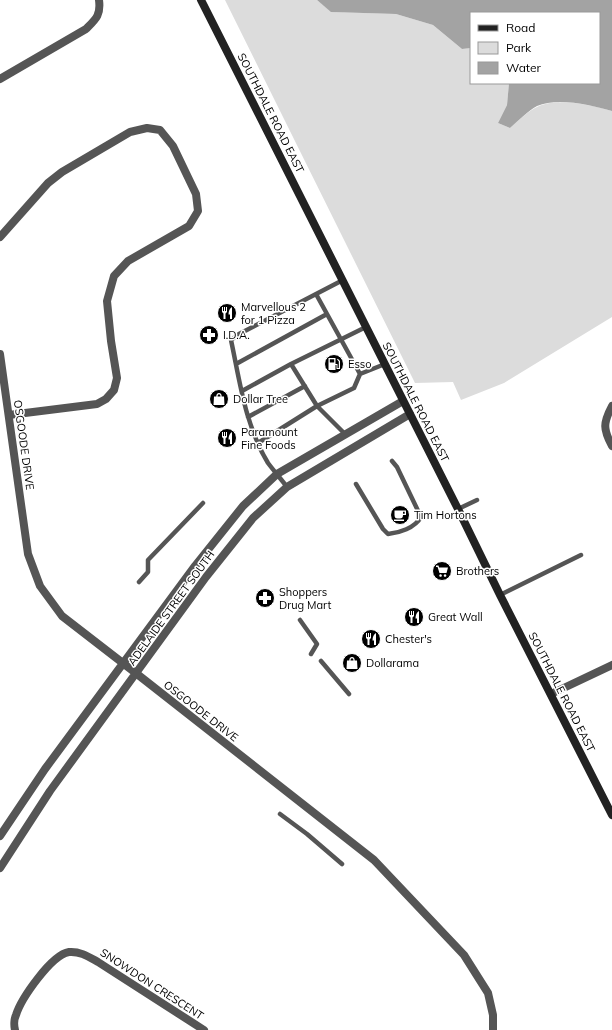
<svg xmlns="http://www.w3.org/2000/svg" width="612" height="1030" viewBox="0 0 612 1030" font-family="Mulish,sans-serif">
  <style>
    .green { fill: #dcdcdc }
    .water { fill: #a3a3a3 }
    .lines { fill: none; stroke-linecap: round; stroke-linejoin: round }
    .service { stroke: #555; stroke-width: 4.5 }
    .minor { stroke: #555; stroke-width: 8 }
    .tertiary { stroke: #555; stroke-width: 8 }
    .secondary { stroke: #222; stroke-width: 8 }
    .labels { text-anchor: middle; stroke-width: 3; stroke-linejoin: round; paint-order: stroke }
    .street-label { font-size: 11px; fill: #000; stroke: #fff }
    .poi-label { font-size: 11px; fill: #000; stroke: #fff; text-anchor: start }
  </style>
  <rect width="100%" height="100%" fill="#fff"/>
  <path class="green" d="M225 0H317L332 12 396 14 433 25 462 49 471 48V83H509L507 105 498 123 510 128C518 121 528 111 537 107 557 97 592 105 612 111V317L504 383 461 400 453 382 415 383Z"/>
  <path class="water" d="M317 0H612V111C592 105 557 97 537 106 528 111 518 121 510 128L498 123 507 105 509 83H599V13H471V48L462 49 433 25 396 14 331 12Z"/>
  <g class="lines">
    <path class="service" d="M327 314 360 374
      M236 364 327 314 316 294
      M242 391 291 364
      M248 417 305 386
      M345 434 317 406 291 364 366 327
      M258 443 317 406 354 388 360 374 385 364
      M356 484 383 529 388 534C399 533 415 528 421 517L397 467 392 461
      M287 487C281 479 274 471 268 463 245 425 240 382 231 340L239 334 343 280
      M458 509 477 500
      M139 582 148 572V560L203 503
      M500 595 581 555
      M300 620 317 644 311 654
      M321 661 349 694
      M280 814 307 834 342 864"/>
    <path class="minor" d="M0 79 86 29C96 19 101 15 99 0
      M0 237 48 183 62 172 130 132 147 128 160 130 173 146 196 194 198 211 189 226 128 261 114 276 107 301 111 341 117 378 114 390 106 399 97 404 9 415
      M612 406C603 423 603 429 612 446
      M137 674 374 860 464 955 488 993 493 1015V1030
      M15 1030C14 1026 14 1019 16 1015 21 999 51 955 69 952 80 951 89 957 98 962L204 1030"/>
    <path class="tertiary" d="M0 354 28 554 40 586 62 616 137 674
      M551 694 612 665
      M0 836 45 769 195 566 243 506 277 474 403 401
      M0 868 50 791 206 577 253 518 287 487 410 414"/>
    <path class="secondary" d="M201 0 458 509 500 595 612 815"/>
  </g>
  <defs>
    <symbol id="restaurant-disc" viewBox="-11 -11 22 22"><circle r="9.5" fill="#000" stroke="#fff"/><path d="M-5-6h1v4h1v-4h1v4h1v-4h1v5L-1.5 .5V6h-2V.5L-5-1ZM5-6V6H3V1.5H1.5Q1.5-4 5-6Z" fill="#fff"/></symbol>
    <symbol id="pharmacy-disc" viewBox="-11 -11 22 22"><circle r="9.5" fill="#000" stroke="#fff"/><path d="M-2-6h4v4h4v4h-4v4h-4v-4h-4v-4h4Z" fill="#fff"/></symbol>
    <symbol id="fuel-disc" viewBox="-11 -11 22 22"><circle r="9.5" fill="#000" stroke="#fff"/><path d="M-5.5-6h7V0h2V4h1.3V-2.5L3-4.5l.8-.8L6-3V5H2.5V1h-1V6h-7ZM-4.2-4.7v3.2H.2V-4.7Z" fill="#fff"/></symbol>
    <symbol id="shop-disc" viewBox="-11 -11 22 22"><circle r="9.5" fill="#000" stroke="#fff"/><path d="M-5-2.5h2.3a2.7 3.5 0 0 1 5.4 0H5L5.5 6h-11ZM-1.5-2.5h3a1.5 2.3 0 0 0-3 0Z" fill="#fff"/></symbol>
    <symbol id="cafe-disc" viewBox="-11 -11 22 22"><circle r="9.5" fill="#000" stroke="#fff"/><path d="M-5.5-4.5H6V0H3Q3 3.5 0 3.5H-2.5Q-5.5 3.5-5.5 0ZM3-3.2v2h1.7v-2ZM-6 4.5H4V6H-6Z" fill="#fff"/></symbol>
    <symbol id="supermarket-disc" viewBox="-11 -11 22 22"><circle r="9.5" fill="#000" stroke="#fff"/><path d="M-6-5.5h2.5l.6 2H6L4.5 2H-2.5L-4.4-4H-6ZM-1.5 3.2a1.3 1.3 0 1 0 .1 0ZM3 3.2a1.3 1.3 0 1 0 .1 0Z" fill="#fff"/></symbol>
  </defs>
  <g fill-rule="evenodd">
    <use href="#restaurant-disc" x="216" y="302" width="22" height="22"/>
    <use href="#pharmacy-disc" x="198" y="324" width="22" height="22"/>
    <use href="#fuel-disc" x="323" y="353" width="22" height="22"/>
    <use href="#shop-disc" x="208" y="388" width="22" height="22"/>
    <use href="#restaurant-disc" x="216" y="427" width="22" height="22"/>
    <use href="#cafe-disc" x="389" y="504" width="22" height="22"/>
    <use href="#supermarket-disc" x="431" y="560" width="22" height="22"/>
    <use href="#pharmacy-disc" x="254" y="587" width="22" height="22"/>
    <use href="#restaurant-disc" x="403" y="606" width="22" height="22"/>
    <use href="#restaurant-disc" x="360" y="628" width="22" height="22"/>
    <use href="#shop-disc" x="341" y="652" width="22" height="22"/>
  </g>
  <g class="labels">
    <g class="street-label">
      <text transform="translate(271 113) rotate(63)" y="4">SOUTHDALE ROAD EAST</text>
      <text transform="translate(416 402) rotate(63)" y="4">SOUTHDALE ROAD EAST</text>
      <text transform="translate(24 445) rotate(82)" y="4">OSGOODE DRIVE</text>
      <text transform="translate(171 608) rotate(-54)" y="4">ADELAIDE STREET SOUTH</text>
      <text transform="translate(562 692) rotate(63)" y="4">SOUTHDALE ROAD EAST</text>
      <text transform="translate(201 711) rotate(38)" y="4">OSGOODE DRIVE</text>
      <text transform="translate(152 984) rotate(33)" y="4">SNOWDON CRESCENT</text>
    </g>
    <g class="poi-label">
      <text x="241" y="311">Marvellous 2<tspan x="241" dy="13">for 1 Pizza</tspan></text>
      <text x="223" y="339">I.D.A.</text>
      <text x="348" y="368">Esso</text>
      <text x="233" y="403">Dollar Tree</text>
      <text x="241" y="436">Paramount<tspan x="241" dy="13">Fine Foods</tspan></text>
      <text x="414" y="519">Tim Hortons</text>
      <text x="456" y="575">Brothers</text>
      <text x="279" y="596">Shoppers<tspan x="279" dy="13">Drug Mart</tspan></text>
      <text x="428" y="621">Great Wall</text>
      <text x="385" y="643">Chester's</text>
      <text x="366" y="667">Dollarama</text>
    </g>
  </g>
  <rect x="470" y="12" width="130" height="72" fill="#ffffff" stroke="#999999"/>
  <rect x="478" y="25" width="20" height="6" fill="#222222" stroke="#999999"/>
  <text x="506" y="32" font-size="12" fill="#000000">Road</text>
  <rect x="478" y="42" width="20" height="12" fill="#dcdcdc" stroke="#999999"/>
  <text x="506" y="52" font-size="12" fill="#000000">Park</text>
  <rect x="478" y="62" width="20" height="12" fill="#a3a3a3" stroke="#999999"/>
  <text x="506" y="72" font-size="12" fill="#000000">Water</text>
</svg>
